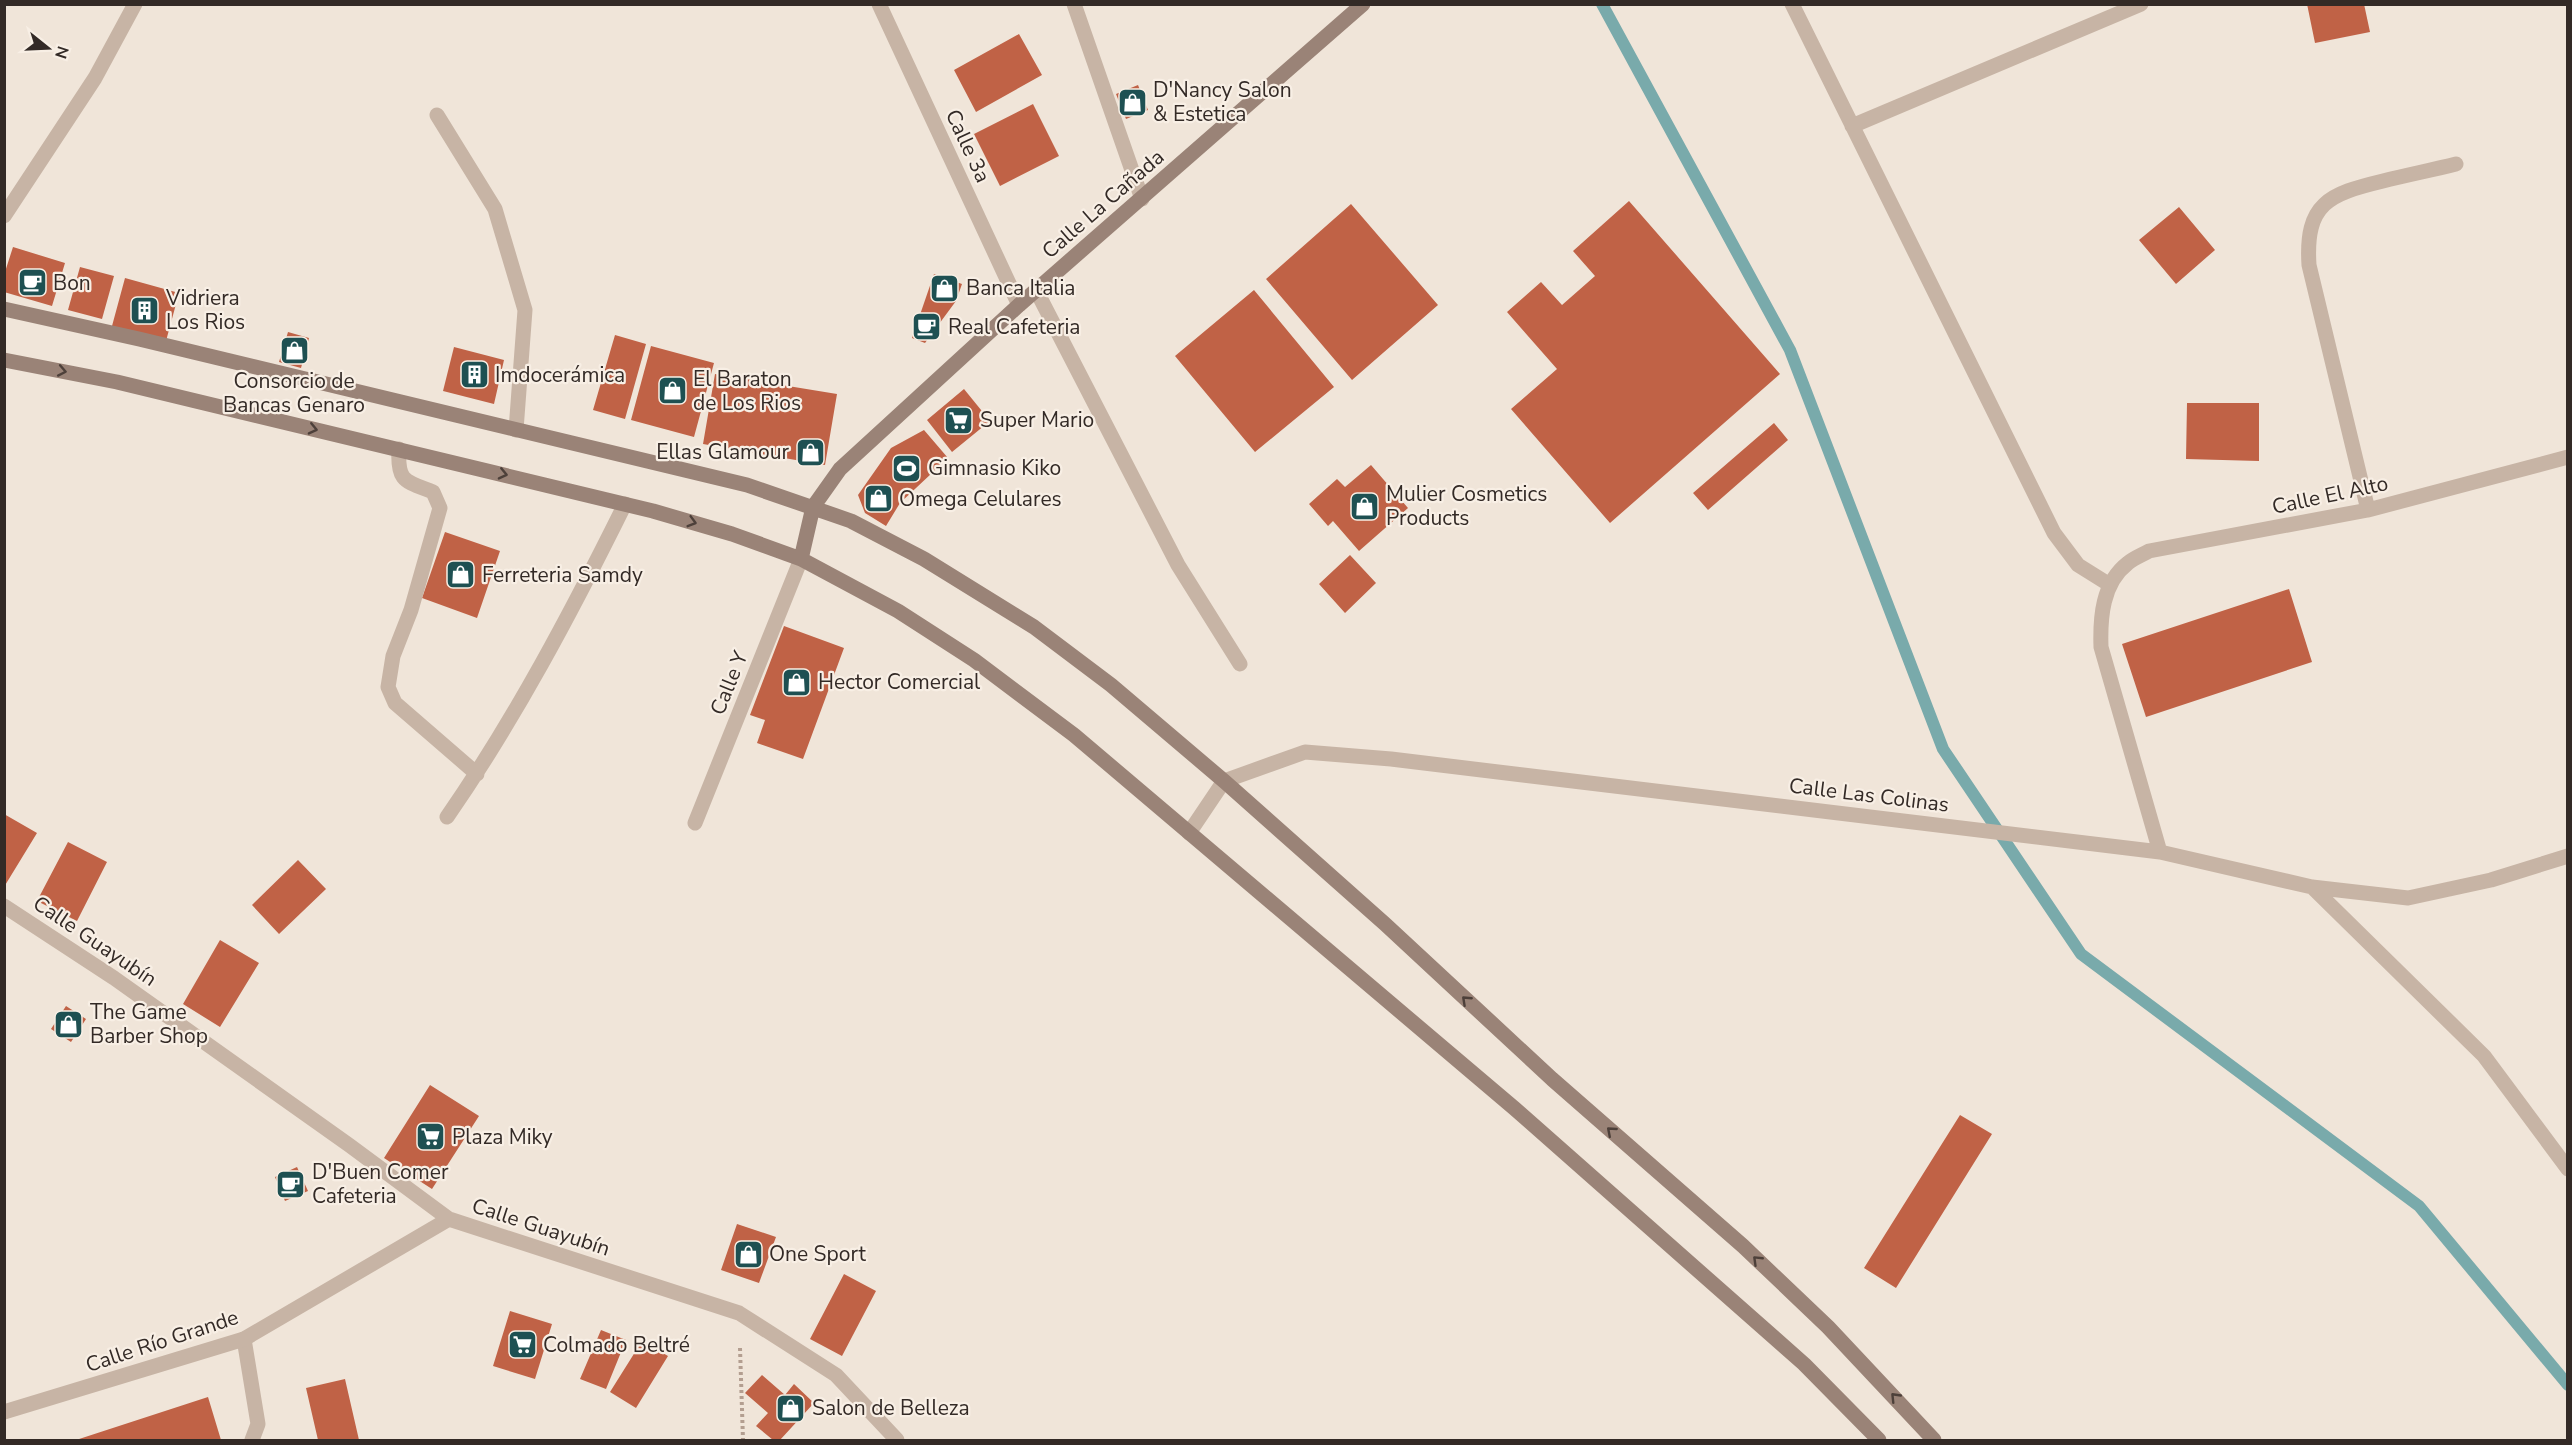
<svg xmlns="http://www.w3.org/2000/svg" width="2572" height="1445" viewBox="0 0 2572 1445" font-family="'Nunito Sans',sans-serif">
  <style>
    .lines { fill: none; stroke-linecap: round; stroke-linejoin: round }
    .stream { stroke: #79aaab; stroke-width: 12 }
    .building { fill: #c06246 }
    .path { stroke: #b39e90; stroke-width: 4; stroke-dasharray: 3 3; stroke-linecap: butt }
    .service { stroke: #c7b4a5; stroke-width: 15 }
    .minor { stroke: #c7b4a5; stroke-width: 15 }
    .secondary { stroke: #9a8377; stroke-width: 15 }
    .oneway { stroke: #4d403a }
    .labels { text-anchor: middle; stroke-width: 4.5; stroke-linejoin: round; paint-order: stroke }
    .poi-label { font-size: 21px; fill: #332a26; stroke: #f8efe5; text-anchor: start }
    .street-label { font-size: 21px; fill: #332a26; stroke: #f8efe5 }
  </style>
  <rect width="100%" height="100%" fill="#f0e5d9"/>
  <g class="lines">
    <path class="stream" d="M1602 4 1790 350 1943 749 2081 954 2419 1206 2568 1385"/>
  </g>
  <path class="building" d="M2307 4H2364L2370 32 2315 43Z
    M1019 34 1042 75 976 112 954 70Z
    M1138 85 1148 110 1126 119 1116 94Z
    M1033 104 1059 156 1000 186 974 134Z
    M1629 201 1780 374 1610 523 1511 409 1557 369 1507 312 1541 282 1562 305 1595 276 1573 251Z
    M1351 204 1438 305 1352 380 1266 279Z
    M2179 207 2215 250 2176 284 2139 240Z
    M13 247 65 263 52 306 4 292V275Z
    M80 267 114 276 102 319 68 310Z
    M934 274 962 284 956 301 925 343 912 338Z
    M125 278 179 293 166 341 112 326Z
    M1254 290 1334 387 1255 452 1175 356Z
    M288 332 309 338 301 368 279 362Z
    M615 335 646 344 625 419 593 410Z
    M651 346 714 363 694 437 631 420Z
    M454 347 504 360 494 404 443 391Z
    M715 374 837 394 825 465 703 444Z
    M964 389 990 421 952 452 927 420Z
    M2187 403H2259V461L2186 459Z
    M1774 423 1788 440 1708 510 1693 493Z
    M924 430 948 458 900 503 886 526 865 513 858 495 891 448Z
    M1371 465 1408 508 1359 551 1333 521 1328 526 1309 504 1337 479 1345 487Z
    M445 532 500 551 477 618 422 598Z
    M1350 555 1376 583 1345 613 1319 584Z
    M2289 589 2312 662 2146 717 2122 644Z
    M784 626 844 648 803 759 757 743 765 720 750 715Z
    M4 814 37 833 4 887Z
    M68 842 107 862 77 921 37 901Z
    M298 860 326 889 279 934 252 905Z
    M220 940 259 963 220 1027 183 1004Z
    M66 1006 86 1019 71 1042 51 1029Z
    M430 1085 479 1116 432 1189 384 1158Z
    M1960 1115 1992 1134 1896 1288 1864 1268Z
    M297 1167 308 1191 285 1201 275 1177Z
    M737 1224 776 1237 759 1283 721 1270Z
    M844 1274 876 1291 842 1356 810 1339Z
    M510 1311 552 1324 535 1379 493 1366Z
    M601 1330 626 1340 606 1389 580 1379Z
    M642 1341 668 1356 636 1408 610 1392Z
    M762 1375 785 1395 794 1384 814 1403 780 1440H773L756 1426 768 1413 745 1393Z
    M345 1379 359 1440H318L306 1388Z
    M208 1397 221 1440H76Z"/>
  <g class="lines">
    <path class="path" d="M740 1348 743 1440"/>
    <path class="service" d="M244 1339 258 1424 252 1440"/>
    <path class="minor" d="M879 4 1019 305
      M1074 4 1142 199
      M1792 4 2054 533 2078 565 2110 585
      M437 115 495 209 525 310 516 430
      M1852 126 2141 4
      M4 216 95 78 135 4
      M1036 290 1178 565 1240 664
      M399 449C397 482 405 481 433 492L440 508 411 610 393 656 388 687 395 703 477 774
      M2368 510 2309 265C2305 203 2329 194 2383 181 2407 175 2432 170 2456 164
      M447 817C515 719 572 611 625 504
      M695 823 801 559
      M1189 833 1224 781 1305 752 1391 759 2160 852 2312 887 2408 898 2491 880 2568 856
      M2160 852 2101 647C2100 618 2102 583 2128 563 2134 558 2142 555 2149 551L2368 510 2568 457
      M2312 887 2484 1056 2568 1169
      M4 906 114 978 349 1145 449 1219 739 1313 836 1375 897 1440
      M4 1412 244 1339 449 1219"/>
    <path class="secondary" d="M4 309 139 339 747 485 851 521 924 559 1034 627 1111 685 1224 781 1385 924 1552 1079 1743 1246 1828 1327 1934 1440
      M4 360 117 382 653 511 732 534 801 559 898 611 974 660 1074 735 1514 1108 1804 1364 1879 1440
      M801 559 813 507 840 469 1019 305 1363 4"/>
  </g>
  <defs><path id="oneway-chevron" d="M-2-3.5L2.5 0L-2 3.5" fill="none" stroke-width="1.6" stroke-linecap="round" stroke-linejoin="round" transform="scale(1.5)"/></defs>
  <g class="oneway">
    <use href="#oneway-chevron" transform="translate(62 371) rotate(11)"/>
    <use href="#oneway-chevron" transform="translate(313 429) rotate(13)"/>
    <use href="#oneway-chevron" transform="translate(503 474) rotate(13)"/>
    <use href="#oneway-chevron" transform="translate(692 522) rotate(16)"/>
    <use href="#oneway-chevron" transform="translate(1466 1000) rotate(-137)"/>
    <use href="#oneway-chevron" transform="translate(1611 1131) rotate(-139)"/>
    <use href="#oneway-chevron" transform="translate(1757 1260) rotate(-136)"/>
    <use href="#oneway-chevron" transform="translate(1895 1397) rotate(-134)"/>
  </g>
  <defs>
    <symbol id="shop-square" viewBox="-11 -11 22 22"><rect x="-9" y="-9" width="18" height="18" rx="4" fill="#1e5052" stroke="#f8efe5"/><path d="M-5-2.5h2.3a2.7 3.5 0 0 1 5.4 0H5L5.5 6h-11ZM-1.5-2.5h3a1.5 2.3 0 0 0-3 0Z" fill="#fff"/></symbol>
    <symbol id="cafe-square" viewBox="-11 -11 22 22"><rect x="-9" y="-9" width="18" height="18" rx="4" fill="#1e5052" stroke="#f8efe5"/><path d="M-5.5-4.5H6V0H3Q3 3.5 0 3.5H-2.5Q-5.5 3.5-5.5 0ZM3-3.2v2h1.7v-2ZM-6 4.5H4V6H-6Z" fill="#fff"/></symbol>
    <symbol id="building-square" viewBox="-11 -11 22 22"><rect x="-9" y="-9" width="18" height="18" rx="4" fill="#1e5052" stroke="#f8efe5"/><path d="M-4-6H4V6H1V3H-1V6H-4ZM-2.5-4.3h1.7v1.8h-1.7ZM.8-4.3h1.7v1.8H.8ZM-2.5-1h1.7V.8h-1.7ZM.8-1h1.7V.8H.8Z" fill="#fff"/></symbol>
    <symbol id="supermarket-square" viewBox="-11 -11 22 22"><rect x="-9" y="-9" width="18" height="18" rx="4" fill="#1e5052" stroke="#f8efe5"/><path d="M-6-5.5h2.5l.6 2H6L4.5 2H-2.5L-4.4-4H-6ZM-1.5 3.2a1.3 1.3 0 1 0 .1 0ZM3 3.2a1.3 1.3 0 1 0 .1 0Z" fill="#fff"/></symbol>
    <symbol id="stadium-square" viewBox="-11 -11 22 22"><rect x="-9" y="-9" width="18" height="18" rx="4" fill="#1e5052" stroke="#f8efe5"/><path d="M0-5a6.5 5 0 1 0 0 10a6.5 5 0 1 0 0-10ZM-3.5-1.8h7v3.6h-7Z" fill="#fff"/></symbol>
  </defs>
  <g fill-rule="evenodd">
    <use href="#shop-square" x="1116" y="86" width="33" height="33"/>
    <use href="#cafe-square" x="16" y="266" width="33" height="33"/>
    <use href="#shop-square" x="928" y="272" width="33" height="33"/>
    <use href="#building-square" x="128" y="294" width="33" height="33"/>
    <use href="#cafe-square" x="910" y="310" width="33" height="33"/>
    <use href="#shop-square" x="278" y="334" width="33" height="33"/>
    <use href="#building-square" x="458" y="358" width="33" height="33"/>
    <use href="#shop-square" x="656" y="374" width="33" height="33"/>
    <use href="#supermarket-square" x="942" y="404" width="33" height="33"/>
    <use href="#shop-square" x="794" y="436" width="33" height="33"/>
    <use href="#stadium-square" x="890" y="452" width="33" height="33"/>
    <use href="#shop-square" x="862" y="482" width="33" height="33"/>
    <use href="#shop-square" x="1348" y="490" width="33" height="33"/>
    <use href="#shop-square" x="444" y="558" width="33" height="33"/>
    <use href="#shop-square" x="780" y="666" width="33" height="33"/>
    <use href="#shop-square" x="52" y="1008" width="33" height="33"/>
    <use href="#supermarket-square" x="414" y="1120" width="33" height="33"/>
    <use href="#cafe-square" x="274" y="1168" width="33" height="33"/>
    <use href="#shop-square" x="732" y="1238" width="33" height="33"/>
    <use href="#supermarket-square" x="506" y="1328" width="33" height="33"/>
    <use href="#shop-square" x="774" y="1392" width="33" height="33"/>
  </g>
  <g class="labels">
    <g class="poi-label">
      <text x="1153" y="97">D'Nancy Salon<tspan x="1153" dy="24">&amp; Estetica</tspan></text>
      <text x="53" y="290">Bon</text>
      <text x="966" y="295">Banca Italia</text>
      <text x="166" y="305">Vidriera<tspan x="166" dy="24">Los Rios</tspan></text>
      <text x="948" y="334">Real Cafeteria</text>
      <text x="495" y="382">Imdocerámica</text>
      <text x="693" y="386">El Baraton<tspan x="693" dy="24">de Los Rios</tspan></text>
      <text x="294" y="388" text-anchor="middle">Consorcio de<tspan x="294" dy="24">Bancas Genaro</tspan></text>
      <text x="980" y="427">Super Mario</text>
      <text x="789" y="459" text-anchor="end">Ellas Glamour</text>
      <text x="928" y="475">Gimnasio Kiko</text>
      <text x="1386" y="501">Mulier Cosmetics<tspan x="1386" dy="24">Products</tspan></text>
      <text x="899" y="506">Omega Celulares</text>
      <text x="482" y="582">Ferreteria Samdy</text>
      <text x="818" y="689">Hector Comercial</text>
      <text x="90" y="1019">The Game<tspan x="90" dy="24">Barber Shop</tspan></text>
      <text x="452" y="1144">Plaza Miky</text>
      <text x="312" y="1179">D'Buen Comer<tspan x="312" dy="24">Cafeteria</tspan></text>
      <text x="769" y="1261">One Sport</text>
      <text x="543" y="1352">Colmado Beltré</text>
      <text x="812" y="1415">Salon de Belleza</text>
    </g>
    <g class="street-label">
      <text transform="translate(968 146) rotate(65)" y="7">Calle 3a</text>
      <text transform="translate(1103 204) rotate(-41)" y="7">Calle La Cañada</text>
      <text transform="translate(2330 495) rotate(-12)" y="7">Calle El Alto</text>
      <text transform="translate(729 683) rotate(-68)" y="7">Calle Y</text>
      <text transform="translate(1869 795) rotate(7)" y="7">Calle Las Colinas</text>
      <text transform="translate(95 941) rotate(34)" y="7">Calle Guayubín</text>
      <text transform="translate(541 1227) rotate(18)" y="7">Calle Guayubín</text>
      <text transform="translate(162 1341) rotate(-18)" y="7">Calle Río Grande</text>
    </g>
  </g>
  <rect width="2572" height="1445" fill="none" stroke="#332a26" stroke-width="12"/>
  <g transform="translate(48 48) rotate(108)" stroke="#f8efe5" stroke-width="4.5" paint-order="stroke">
  <path d="M0-4.5L10 22L0 15L-10 22Z" fill="#332a26"/>
  <text y="-9" font-size="16" font-weight="bold" text-anchor="middle" fill="#332a26">N</text>
  </g>
</svg>
